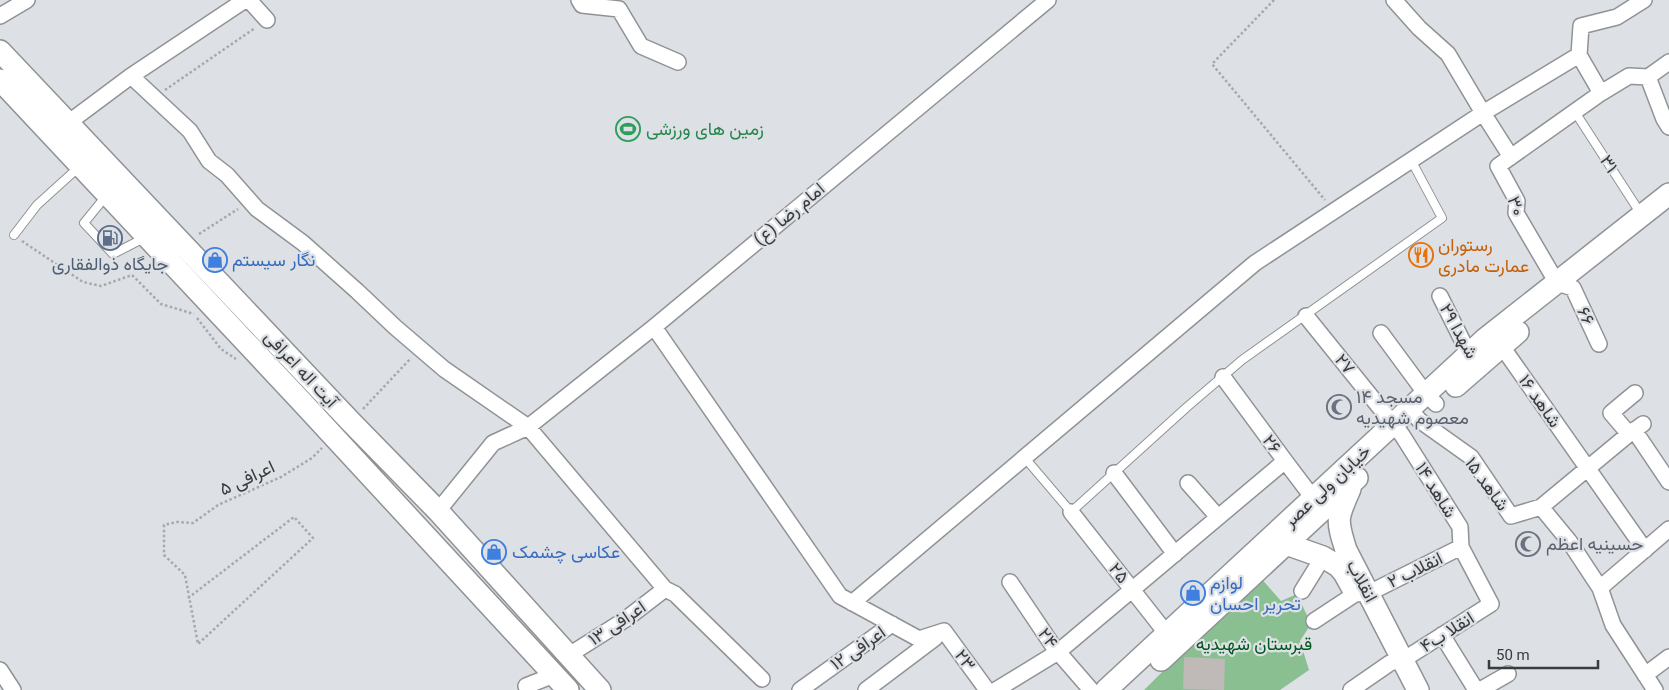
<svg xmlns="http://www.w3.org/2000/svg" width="1669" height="690" viewBox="0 0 1669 690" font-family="Roboto,Vazirmatn,sans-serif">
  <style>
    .green { fill: #8abf91 }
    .building { fill: #bfb9b8 }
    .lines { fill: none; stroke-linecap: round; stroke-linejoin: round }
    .lane-casing { stroke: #909396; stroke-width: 10 }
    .street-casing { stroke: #909396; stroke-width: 18 }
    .secondary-casing { stroke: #909396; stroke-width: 24 }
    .path { stroke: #a6a8ab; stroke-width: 2.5; stroke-dasharray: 2.5 2.5; stroke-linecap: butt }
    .lane { stroke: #fff; stroke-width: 8 }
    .street { stroke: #fff; stroke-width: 15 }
    .secondary { stroke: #fff; stroke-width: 21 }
    .labels { text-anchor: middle; stroke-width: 4.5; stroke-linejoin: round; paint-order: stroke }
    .leisure-label { font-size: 18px; fill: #27864d; stroke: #dde0e4; text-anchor: start }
    .street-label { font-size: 18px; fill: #3a3b3c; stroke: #dde0e4 }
    .food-label { font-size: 18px; fill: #c56008; stroke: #dde0e4; text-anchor: start }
    .shop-label { font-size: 18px; fill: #366cbe; stroke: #dde0e4; text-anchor: start }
    .service-label { font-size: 18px; fill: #4e5e75; stroke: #dde0e4 }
    .worship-label { font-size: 18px; fill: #5b616d; stroke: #dde0e4; text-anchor: start }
    .park-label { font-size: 18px; fill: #01581f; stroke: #dde0e4 }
  </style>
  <rect width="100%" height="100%" fill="#dde0e4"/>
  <path class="green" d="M1259 576 1281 601 1297 594 1311 624 1300 641 1309 670 1280 690H1144Z"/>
  <path class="building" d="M1184 657 1225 659 1224 690 1183 689Z"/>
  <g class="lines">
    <defs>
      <path id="lane" d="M1575 112 1641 214
        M106 196 84 223 113 254 146 237
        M14 235 37 205 79 167
        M1025 458 1071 512 1187 407 1242 360 1442 218 1411 160"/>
      <path id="street" d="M249 0 267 20
        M579 0 582 5 619 9 641 46 678 62
        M1394 0 1419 28 1448 54 1483 113 1579 55 1601 93
        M0 16 27 0
        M1579 55 1581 26 1617 17 1644 0
        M131 76 190 131 209 161 227 175 257 209 303 243 357 291 395 327 444 369 528 427 665 589 675 594 762 679
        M1648 77 1664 119 1669 127
        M68 123 131 76 245 0
        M1440 296 1469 354 1474 361
        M1306 316 1402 435 1460 527 1461 547 1491 604 1403 660 1390 663 1351 690
        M654 327 840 596 919 639 944 631
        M1381 333 1426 394 1436 404
        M1496 338 1645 550
        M1599 344 1573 288 1557 283 1516 213 1517 201 1498 166 1601 93 1629 76 1648 77 1669 62
        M1223 377 1285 461 1319 506
        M1410 409 1419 420 1471 457 1511 516 1541 507 1569 541 1600 588 1613 625 1655 690
        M1634 430 1669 482
        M1629 434 1611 413 1635 393
        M1114 473 1175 554
        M1188 483 1218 517
        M1541 507 1629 434 1643 424
        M438 511 493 443 528 427 654 327 1048 0
        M1071 512 1167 634
        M1010 582 1053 646 1091 690
        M1600 588 1669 529
        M1302 591 1323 557
        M852 603 1255 263 1483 113 1511 157
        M1314 621 1355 594 1369 593 1461 547
        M944 631 987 690
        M1442 635 1476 690
        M569 655 626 619 665 589
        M0 670 13 690
        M1645 675 1669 657
        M528 690 526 686 554 675
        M800 690 892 624
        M866 690 935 638
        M996 690 1058 652 1285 461
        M1480 690 1508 674"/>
      <path id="secondary" d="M0 51 351 422 438 511 600 690
        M0 80 301 401 568 690
        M1456 386 1518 332
        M1350 489C1337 518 1336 519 1346 550L1418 690
        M1278 535 1286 544 1323 557 1338 566 1344 573 1354 591
        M1161 660 1357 478
        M1106 690 1485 339 1669 194"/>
    </defs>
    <use href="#lane" class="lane-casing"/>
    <use href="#street" class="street-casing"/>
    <use href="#secondary" class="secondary-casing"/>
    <path class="path" d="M1274 0 1212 64 1325 200
      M165 90 255 28
      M199 234 238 209
      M22 241 83 282 101 286 132 275 161 304 194 314
      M197 318 221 349 236 359
      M363 409 411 358
      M188 598 294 517 313 538 198 644 185 575 164 555V525L177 522 193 523 218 505 281 477 312 458 322 448"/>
    <use href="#lane" class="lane"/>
    <use href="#street" class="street"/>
    <use href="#secondary" class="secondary"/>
  </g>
  <defs>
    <symbol id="stadium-ring" viewBox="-11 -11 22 22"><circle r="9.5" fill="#dde0e4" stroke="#2e9e5b" stroke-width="1.5"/><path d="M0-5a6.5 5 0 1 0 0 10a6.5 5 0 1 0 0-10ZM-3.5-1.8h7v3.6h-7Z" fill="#2e9e5b"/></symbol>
    <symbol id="fuel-ring" viewBox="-11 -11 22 22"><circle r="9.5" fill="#dde0e4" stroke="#5c6f8a" stroke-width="1.5"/><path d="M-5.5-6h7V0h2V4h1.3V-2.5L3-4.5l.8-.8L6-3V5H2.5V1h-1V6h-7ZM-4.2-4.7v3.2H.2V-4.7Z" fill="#5c6f8a"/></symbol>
    <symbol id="restaurant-ring" viewBox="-11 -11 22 22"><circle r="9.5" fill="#dde0e4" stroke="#e8710a" stroke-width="1.5"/><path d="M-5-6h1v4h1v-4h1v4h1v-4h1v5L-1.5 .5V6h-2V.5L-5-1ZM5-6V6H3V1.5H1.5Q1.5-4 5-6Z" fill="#e8710a"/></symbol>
    <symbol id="shop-ring" viewBox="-11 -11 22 22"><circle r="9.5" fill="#dde0e4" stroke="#3f7fe0" stroke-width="1.5"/><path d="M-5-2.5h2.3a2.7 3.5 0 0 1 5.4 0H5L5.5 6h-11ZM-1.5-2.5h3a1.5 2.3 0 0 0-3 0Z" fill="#3f7fe0"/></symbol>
    <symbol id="mosque-ring" viewBox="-11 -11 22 22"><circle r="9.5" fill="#dde0e4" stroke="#6b7280" stroke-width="1.5"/><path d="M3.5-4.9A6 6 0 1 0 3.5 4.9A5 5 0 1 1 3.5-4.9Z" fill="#6b7280"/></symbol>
  </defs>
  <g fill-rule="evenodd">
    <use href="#stadium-ring" x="614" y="115" width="28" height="28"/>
    <use href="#fuel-ring" x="96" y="224" width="28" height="28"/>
    <use href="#restaurant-ring" x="1407" y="241" width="28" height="28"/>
    <use href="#shop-ring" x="201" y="246" width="28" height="28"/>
    <use href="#mosque-ring" x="1325" y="393" width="28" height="28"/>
    <use href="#mosque-ring" x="1514" y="530" width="28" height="28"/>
    <use href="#shop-ring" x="480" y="538" width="28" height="28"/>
    <use href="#shop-ring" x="1179" y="579" width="28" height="28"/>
  </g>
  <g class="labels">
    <g class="leisure-label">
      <text x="646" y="135">زمین های ورزشی</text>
    </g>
    <g class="street-label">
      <text transform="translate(1609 164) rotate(57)" y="6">۳۱</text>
      <text transform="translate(1516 206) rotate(71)" y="6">۳۰</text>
      <text transform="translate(789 214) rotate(-40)" y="6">امام رضا (ع)</text>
      <text transform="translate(1586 316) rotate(65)" y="6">۶۶</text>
      <text transform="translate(1459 331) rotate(61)" y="6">شهدا ۲۹</text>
      <text transform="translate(1345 364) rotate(51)" y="6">۲۷</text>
      <text transform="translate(301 369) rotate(47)" y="6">آیت اله اعرافی</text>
      <text transform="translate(1540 401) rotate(55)" y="6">شاهد ۱۶</text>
      <text transform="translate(1272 444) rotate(54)" y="6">۲۶</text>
      <text transform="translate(247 478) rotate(-25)" y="6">اعرافی ۵</text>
      <text transform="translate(1487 484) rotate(54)" y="6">شاهد ۱۵</text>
      <text transform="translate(1327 486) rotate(-43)" y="6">خیابان ولی عصر</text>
      <text transform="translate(1436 490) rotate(58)" y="6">شاهد ۱۴</text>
      <text transform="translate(1415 570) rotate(-26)" y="6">انقلاب ۲</text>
      <text transform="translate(1119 573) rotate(52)" y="6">۲۵</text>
      <text transform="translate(1362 581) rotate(62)" y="6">انقلاب</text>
      <text transform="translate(617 623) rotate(-34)" y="6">اعرافی ۱۳</text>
      <text transform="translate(1447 632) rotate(-32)" y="6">انقلا ب۴</text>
      <text transform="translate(1048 638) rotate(54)" y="6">۲۴</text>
      <text transform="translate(858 648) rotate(-35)" y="6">اعرافی ۱۲</text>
      <text transform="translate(965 660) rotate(54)" y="6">۲۳</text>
    </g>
    <g class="food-label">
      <text x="1438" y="251">رستوران<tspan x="1438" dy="21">عمارت مادری</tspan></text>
    </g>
    <g class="shop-label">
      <text x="232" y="266">نگار سیستم</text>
      <text x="512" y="558">عکاسی چشمک</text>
      <text x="1210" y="589">لوازم<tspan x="1210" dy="21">تحریر احسان</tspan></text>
    </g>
    <g class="service-label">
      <text x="110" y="270">جایگاه ذوالفقاری</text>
    </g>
    <g class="worship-label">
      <text x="1356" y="403">مسجد ۱۴<tspan x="1356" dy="21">معصوم شهیدیه</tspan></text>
      <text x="1546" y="550">حسینیه اعظم</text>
    </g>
    <g class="park-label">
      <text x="1254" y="650">قبرستان شهیدیه</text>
    </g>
  </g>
  <path d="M1489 660v8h109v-8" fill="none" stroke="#3a3b3c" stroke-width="2.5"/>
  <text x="1496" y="660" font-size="15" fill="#3a3b3c" stroke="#dde0e4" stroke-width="4" paint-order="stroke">50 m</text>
</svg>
